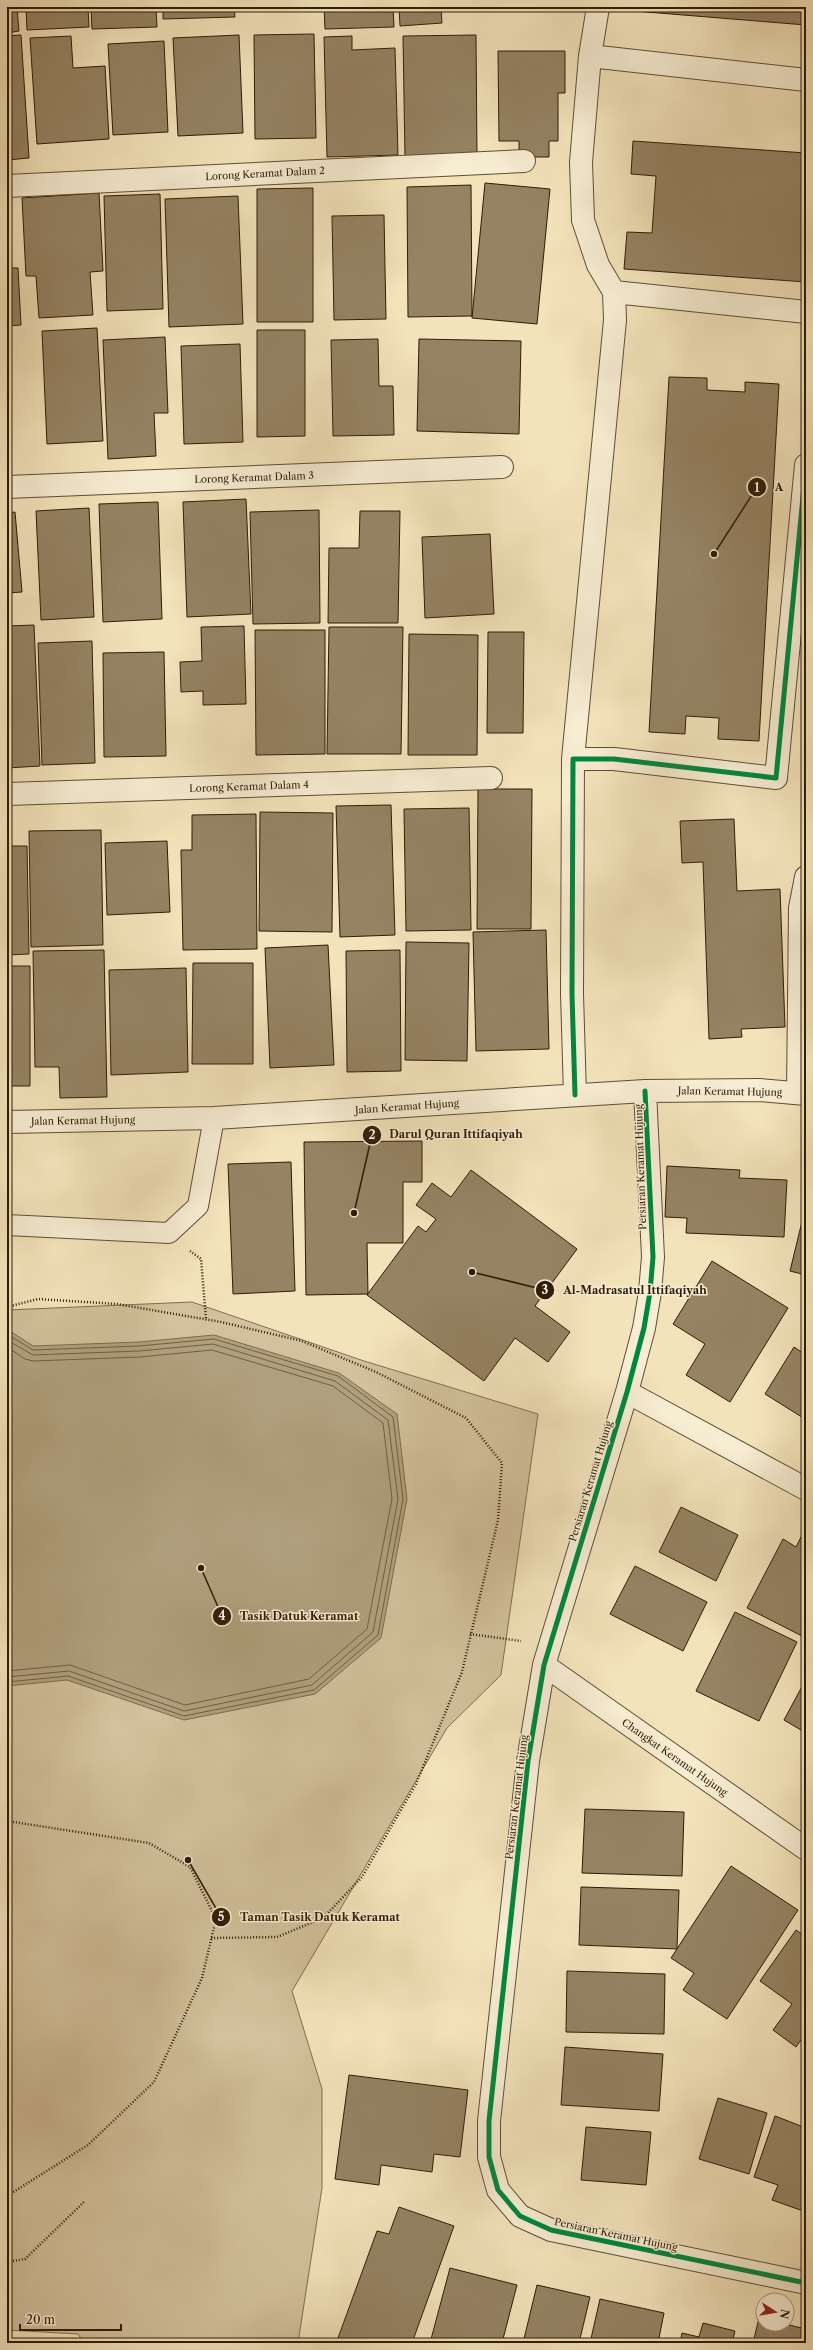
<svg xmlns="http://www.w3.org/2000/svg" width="813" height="2350" viewBox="0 0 813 2350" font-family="'Libre Caslon Text',serif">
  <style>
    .green { fill: #d2c19c; stroke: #806e51 }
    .water { fill: #b09f7d; stroke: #7c6b4d }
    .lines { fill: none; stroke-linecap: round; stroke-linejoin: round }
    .shore { stroke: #705e42; stroke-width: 1 }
    .building { fill: #958364; stroke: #2f1c06 }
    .service-casing { stroke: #604e33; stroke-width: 22 }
    .minor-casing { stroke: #604e33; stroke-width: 24 }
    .path { stroke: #2f1c06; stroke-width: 2.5; stroke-dasharray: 1 2; stroke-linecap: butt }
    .service { stroke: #f7edd3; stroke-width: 20 }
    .minor { stroke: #f7edd3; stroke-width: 22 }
    .cycleway-casing { stroke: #f7edd3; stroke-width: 8 }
    .cycleway { stroke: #00873e; stroke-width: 5 }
    .labels { text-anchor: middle; stroke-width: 3; stroke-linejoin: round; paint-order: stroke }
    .street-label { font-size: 10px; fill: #2f1c06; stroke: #f7edd3 }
    .leader { fill: none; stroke: #2f1c06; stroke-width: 1.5 }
    .callout-dot { fill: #2f1c06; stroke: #f7edd3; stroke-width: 1.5 }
    .mark-label { font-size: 12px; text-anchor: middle; font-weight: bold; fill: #fff }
    .callout-label { font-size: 11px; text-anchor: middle; font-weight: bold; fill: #2f1c06; stroke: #f7edd3; stroke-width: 3; stroke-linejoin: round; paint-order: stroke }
  </style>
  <rect width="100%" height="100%" fill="#f3e3bb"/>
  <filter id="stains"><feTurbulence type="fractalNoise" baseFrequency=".005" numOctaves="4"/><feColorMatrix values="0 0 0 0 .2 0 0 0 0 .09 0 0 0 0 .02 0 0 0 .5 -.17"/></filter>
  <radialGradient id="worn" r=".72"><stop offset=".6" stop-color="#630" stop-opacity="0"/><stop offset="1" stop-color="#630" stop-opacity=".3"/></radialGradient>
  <path class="green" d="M192 1302 364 1361 538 1414 501 1675 447 1728 292 1991 322 2089V2188L298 2343 206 2341 203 2343H84L78 2334 7 2330V1310Z"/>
  <path class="water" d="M7 1329 33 1346 139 1342 214 1335 339 1373 397 1414 407 1499 381 1638 315 1694 184 1720 67 1680 7 1686Z"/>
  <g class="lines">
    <path class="shore" d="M7 1334 33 1350 139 1346 214 1339 338 1376 393 1417 403 1499 378 1635 314 1690 184 1716 68 1676 7 1682
      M7 1340 33 1355 139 1351 213 1344 335 1381 388 1420 398 1499 373 1632 312 1685 184 1711 69 1671 7 1677
      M7 1347 25 1359 33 1361 140 1357 212 1350 333 1386 383 1423 392 1499 367 1629 309 1679 185 1705 70 1665 7 1671"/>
  </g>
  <path class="building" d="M7 7H17L19 31 7 33Z
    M26 7H88L89 27 27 30Z
    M91 7H156L157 27 92 29Z
    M163 7H234L235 17 163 19Z
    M250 7H312V10L250 11Z
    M324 7H393L394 27 325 29Z
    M399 7H476L441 9 442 23 400 26Z
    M622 7H806V25L622 10Z
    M314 34 316 138 255 139 254 35Z
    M21 35 29 158 7 160V36Z
    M239 35 243 133 178 136 173 38Z
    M476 35 477 157 405 158 403 36Z
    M71 36 73 68 105 66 109 139 37 144 30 38Z
    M352 36V50L395 48 398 155 327 157 324 37Z
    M164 41 168 132 113 135 108 44Z
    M498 51H565V93H558V141H549V157H519V141H499Z
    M633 141 806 153V282L624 269 627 232 652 233 656 176 631 174Z
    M485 183 550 189 537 324 472 318Z
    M471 185 472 316 408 317 407 187Z
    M313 188V322H257V189Z
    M99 193 103 271 90 272 93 315 39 318 36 276H26L22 198Z
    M160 194 163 309 107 311 104 196Z
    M238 196 243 324 169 327 165 199Z
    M7 213 11 268H18L21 325 7 326Z
    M384 215 386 319 334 320 332 216Z
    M97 328 103 441 47 444 42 331Z
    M257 330H305V436L257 437Z
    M165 337 168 413H154L156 456 108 459 103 340Z
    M378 339 379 386H393L394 435 333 436 331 340Z
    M419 339 521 341 519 434 417 431Z
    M240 344 243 442 184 444 181 346Z
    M669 377 707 378V390L745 392V382L779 384 759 741 718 739 719 718 686 716 685 734 649 732Z
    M246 499 251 614 187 617 183 502Z
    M158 502 162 619 103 622 99 504Z
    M89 508 94 617 41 620 36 511Z
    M319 510 320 623 253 624 250 512Z
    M360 511H400L398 623H328L329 548H359Z
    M15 512 22 592 7 593V513Z
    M490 534 494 614 425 618 422 537Z
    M34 625 40 766 7 768V626Z
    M244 626 246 704 203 705V691L181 692 180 662 202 661 201 627Z
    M329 627H403L401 754H327Z
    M255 630H325V754L256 755Z
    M488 632H524L523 733H487Z
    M409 634 478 635 477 755H408Z
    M92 641 95 763 42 765 38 643Z
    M164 652 166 756 104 757 103 653Z
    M478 789H532L531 929H477Z
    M391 805 395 935 340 937 336 806Z
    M469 808 471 930 406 931 404 809Z
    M260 812 333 813 332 932 259 931Z
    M256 814 257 949 183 950 181 850H192V815Z
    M734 819 737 891 780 889 785 1027 741 1029 742 1037 709 1039 703 862 682 863 680 821Z
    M101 830 103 945 31 947 29 831Z
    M167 841 170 912 107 915 105 843Z
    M7 846H27L29 954 7 955Z
    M546 930 549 1049 476 1051 473 932Z
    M406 942 469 943 467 1061 405 1060Z
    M328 945 334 1065 270 1068 265 948Z
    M104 950 107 1097 60 1098 59 1067H35L33 951Z
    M400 950 401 1071 347 1072 346 951Z
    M193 963H253V1064H192Z
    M7 966H30V1086H7Z
    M186 968 188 1072 111 1075 109 970Z
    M422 1141V1182H403V1243H367L368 1294 306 1295 304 1142Z
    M291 1162 295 1291 233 1294 228 1164Z
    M667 1166 740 1170 739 1178 787 1180 784 1237 686 1233 687 1218 665 1217Z
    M471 1170 577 1249 535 1306 570 1332 548 1362 515 1338 484 1381 367 1295 418 1226 426 1232 436 1219 416 1205 432 1183 451 1197Z
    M806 1205V1275L790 1271Z
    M712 1261 788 1308 730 1402 686 1375 705 1344 673 1324Z
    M794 1347 806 1355 805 1419 765 1394Z
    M681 1507 738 1535 716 1581 659 1552Z
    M805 1529 806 1604 804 1608 806 1609V1627L802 1636 747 1608 783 1539 796 1547Z
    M635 1566 707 1602 683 1651 610 1614Z
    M735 1612 797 1642 759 1721 696 1691Z
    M806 1679V1733L784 1720Z
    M585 1809 684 1812 682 1876 582 1873Z
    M731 1866 798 1910 727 2019 683 1990 694 1973 671 1958Z
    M581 1887 679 1890 677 1949 579 1945Z
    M796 1930 806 1937V2033L796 2047 773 2030 792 2004 760 1981Z
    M567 1971 665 1974 664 2034 566 2032Z
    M565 2047 663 2054 659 2111 561 2105Z
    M349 2075 468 2090 460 2157 434 2154 432 2172 381 2165 379 2185 335 2179Z
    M718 2098 767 2113 749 2174 699 2159Z
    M775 2116 806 2128V2212L772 2200 778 2185 754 2177Z
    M586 2127 651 2132 646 2185 581 2180Z
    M399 2207 454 2226 412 2343H353L338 2338 377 2231 389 2234Z
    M450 2268 517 2285 502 2343H430Z
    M537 2285 590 2297 579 2343H523Z
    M600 2299 664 2313 658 2343H590Z
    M759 2318 763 2319V2324H785L806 2329V2343H753Z
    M703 2323 735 2331 732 2343H680L682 2333 699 2337Z"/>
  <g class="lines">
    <defs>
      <path id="service" d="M7 1225 169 1233 198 1206 214 1118"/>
      <path id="minor" d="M590 56 806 80
        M7 186 524 161
        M614 292 806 312
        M7 487 502 467
        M573 759 615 320 614 292 598 265 583 220 581 162 590 56 598 7
        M7 794 491 778
        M645 1091 653 1257 650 1292 644 1328 627 1392 544 1665 528 1761 489 2121V2157L498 2190 520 2216 551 2230 806 2283
        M798 1093 800 908 806 877
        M575 1095 572 994 573 759H614L776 778 806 465
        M7 1122 214 1118 645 1091 760 1090 806 1094
        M627 1392 806 1489
        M544 1665 806 1849"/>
    </defs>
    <use href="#service" class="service-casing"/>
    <use href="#minor" class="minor-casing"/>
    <path class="path" d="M190 1251 201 1259 206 1319
      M7 1307 38 1299 117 1304 221 1322 302 1341 376 1372 466 1418 502 1463 498 1520 462 1672 416 1784 362 1877 323 1918 277 1937 211 1938
      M470 1634 521 1641
      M7 1821 149 1843 190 1867 216 1919 202 1978 154 2082 88 2145 7 2196
      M7 2262 25 2259 85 2201"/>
    <use href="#service" class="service"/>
    <use href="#minor" class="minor"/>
    <defs>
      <path id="cycleway" d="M645 1091 653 1257 650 1292 644 1328 627 1392 544 1665 528 1761 489 2121V2157L498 2190 520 2216 551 2230 806 2283
        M575 1095 572 994 573 759H614L776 778 806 465"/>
    </defs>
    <use href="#cycleway" class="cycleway-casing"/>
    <use href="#cycleway" class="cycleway"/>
  </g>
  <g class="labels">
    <g class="street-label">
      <text transform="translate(265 173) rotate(-3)" y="4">Lorong Keramat Dalam 2</text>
      <text transform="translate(254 477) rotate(-2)" y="4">Lorong Keramat Dalam 3</text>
      <text transform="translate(249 786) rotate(-2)" y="4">Lorong Keramat Dalam 4</text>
      <text transform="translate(730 1091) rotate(1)" y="4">Jalan Keramat Hujung</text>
      <text transform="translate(407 1106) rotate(-4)" y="4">Jalan Keramat Hujung</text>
      <text transform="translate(83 1120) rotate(-1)" y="4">Jalan Keramat Hujung</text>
      <text transform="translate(640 1167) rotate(-92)" y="4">Persiaran Keramat Hujung</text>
      <text transform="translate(590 1481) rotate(-73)" y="4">Persiaran Keramat Hujung</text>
      <text transform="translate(675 1757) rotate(35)" y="4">Changkat Keramat Hujung</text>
      <text transform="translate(516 1797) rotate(-83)" y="4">Persiaran Keramat Hujung</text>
      <text transform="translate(616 2234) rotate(12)" y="4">Persiaran Keramat Hujung</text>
    </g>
  </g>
  <path class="leader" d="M714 554L757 487M354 1213L372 1135M472 1272L545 1290M201 1568L222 1616M188 1860L221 1917"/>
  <g class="callout-dot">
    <circle cx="714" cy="554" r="4"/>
    <circle cx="354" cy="1213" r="4"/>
    <circle cx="472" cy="1272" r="4"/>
    <circle cx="201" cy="1568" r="4"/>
    <circle cx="188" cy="1860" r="4"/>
    <circle cx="757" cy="487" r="10"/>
    <circle cx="372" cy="1135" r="10"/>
    <circle cx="545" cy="1290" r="10"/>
    <circle cx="222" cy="1616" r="10"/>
    <circle cx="221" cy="1917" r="10"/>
  </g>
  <g class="mark-label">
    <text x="757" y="492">1</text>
    <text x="372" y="1139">2</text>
    <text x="545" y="1294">3</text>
    <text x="222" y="1620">4</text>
    <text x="221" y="1921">5</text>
  </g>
  <g class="callout-label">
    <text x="779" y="491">A</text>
    <text x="456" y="1138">Darul Quran Ittifaqiyah</text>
    <text x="635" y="1294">Al-Madrasatul Ittifaqiyah</text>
    <text x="299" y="1620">Tasik Datuk Keramat</text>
    <text x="320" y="1921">Taman Tasik Datuk Keramat</text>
  </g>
  <rect width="813" height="2350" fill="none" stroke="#f3e3bb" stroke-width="24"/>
  <rect x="8" y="8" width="797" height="2334" fill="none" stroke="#2f1c06" stroke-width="2"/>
  <rect x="12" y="12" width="789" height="2326" fill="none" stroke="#2f1c06"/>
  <g transform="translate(775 2312) rotate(102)"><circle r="19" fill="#f7edd3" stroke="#a79981"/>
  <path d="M0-3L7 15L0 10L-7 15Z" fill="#8f2418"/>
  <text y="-6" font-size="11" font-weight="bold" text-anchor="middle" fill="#2f1c06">N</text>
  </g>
  <path d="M20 2324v6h101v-6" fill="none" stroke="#2f1c06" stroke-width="2"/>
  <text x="26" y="2324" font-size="12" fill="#2f1c06" stroke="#f7edd3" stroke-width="3" paint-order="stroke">20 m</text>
  <rect width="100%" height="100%" filter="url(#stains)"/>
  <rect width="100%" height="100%" fill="url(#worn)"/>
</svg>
